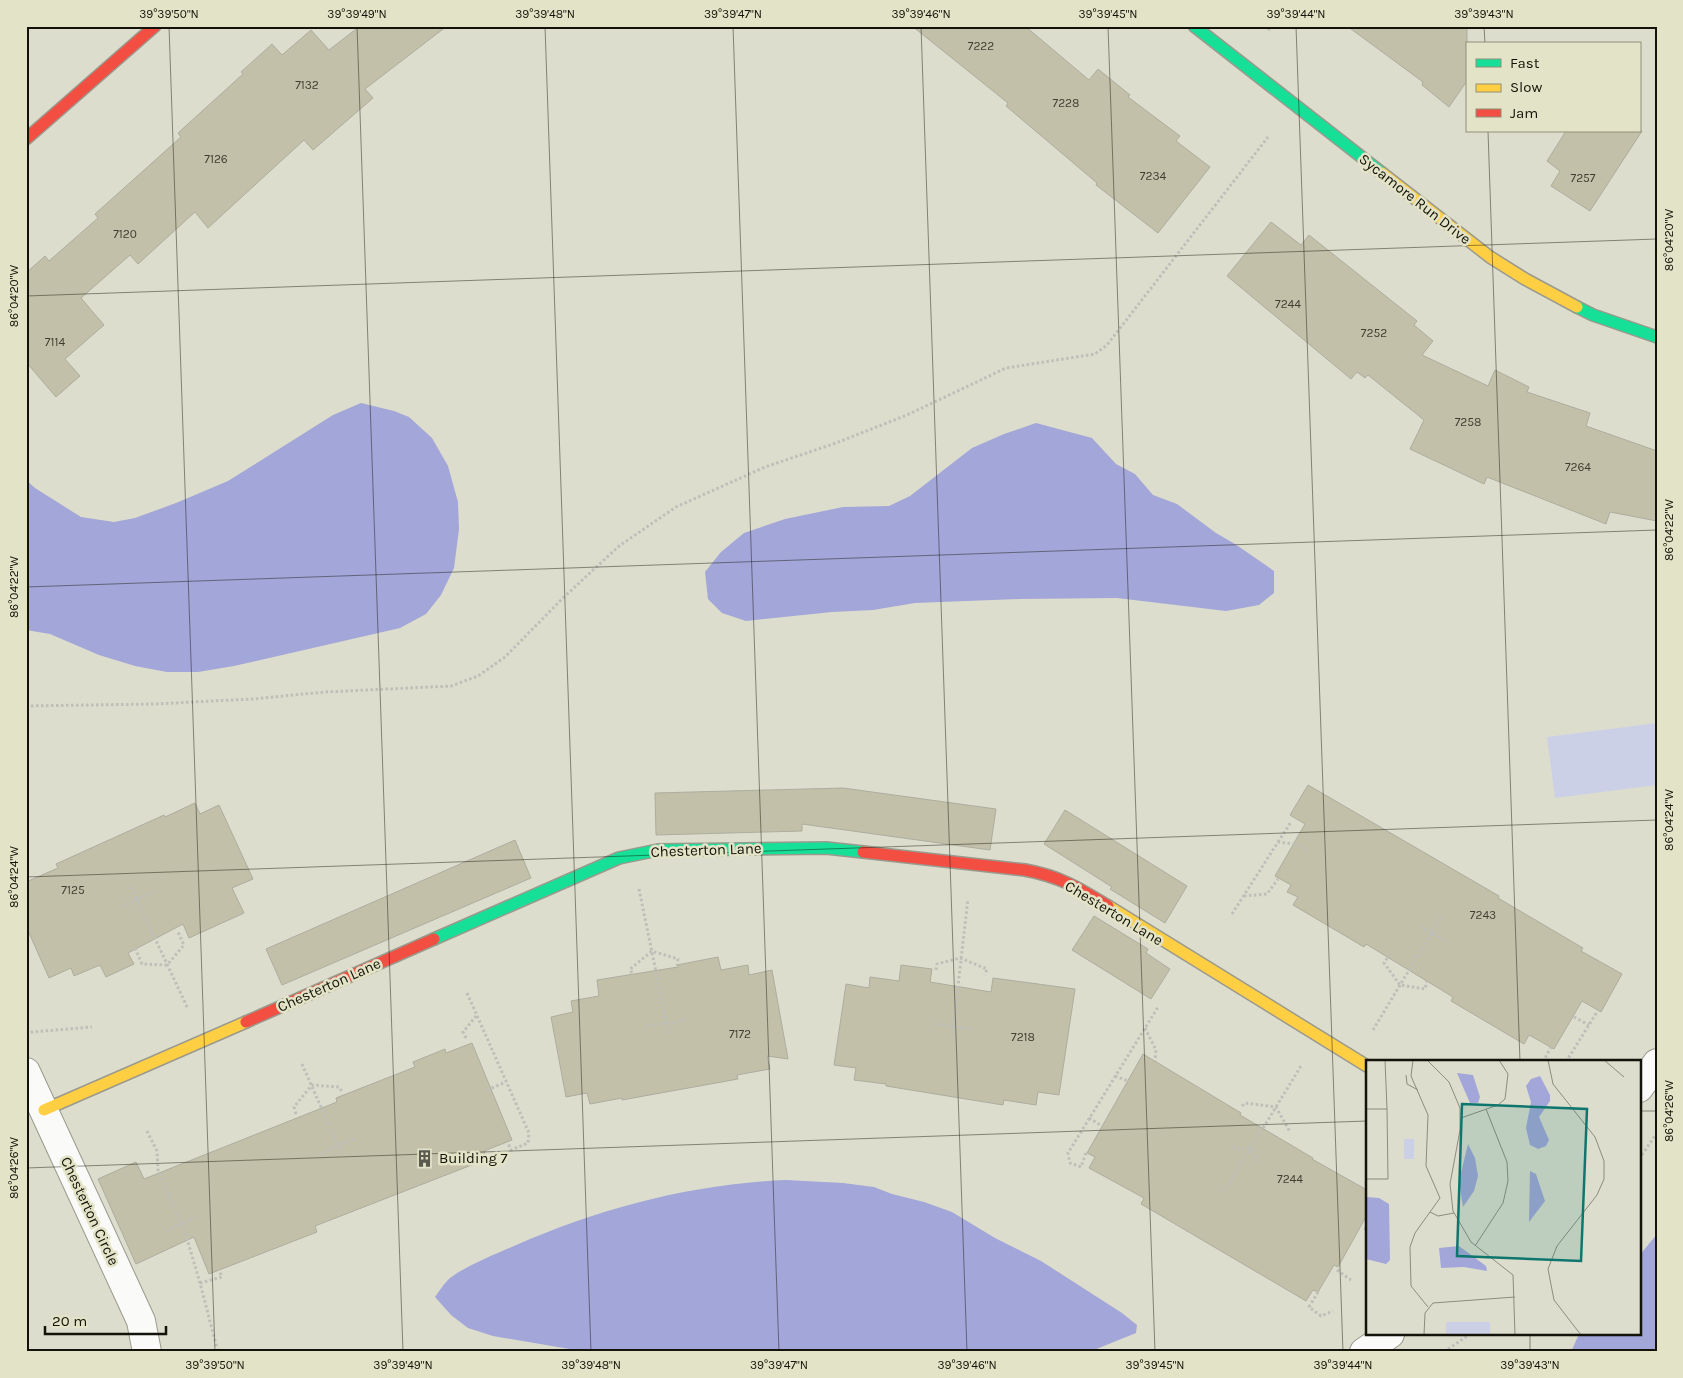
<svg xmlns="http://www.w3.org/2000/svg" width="1683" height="1378" viewBox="0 0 1683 1378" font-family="Karla,sans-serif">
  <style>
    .pitch { fill: #ccd0e7 }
    .water { fill: #a2a6d8 }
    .building { fill: #c2c0a8; stroke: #adada0 }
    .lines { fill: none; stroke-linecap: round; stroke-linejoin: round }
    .street-casing { stroke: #9a998d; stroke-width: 30 }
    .fast-casing { stroke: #9a998d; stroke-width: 14 }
    .slow-casing { stroke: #9a998d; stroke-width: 14 }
    .jam-casing { stroke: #9a998d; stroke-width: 14 }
    .path { stroke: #bfbfba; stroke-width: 3; stroke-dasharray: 2.5 2.5; stroke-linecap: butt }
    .street { stroke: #fafaf8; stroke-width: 28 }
    .fast { stroke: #16e098; stroke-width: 11 }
    .slow { stroke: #ffcf43; stroke-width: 11 }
    .jam { stroke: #f24e42; stroke-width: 11 }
    .ticks { fill: none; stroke: #131309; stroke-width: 1; stroke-opacity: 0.45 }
    .labels { text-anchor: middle; stroke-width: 5; stroke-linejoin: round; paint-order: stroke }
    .number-label { font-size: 12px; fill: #3f3e31 }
    .street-label { font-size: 15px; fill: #131309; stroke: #e3e3c7 }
    .poi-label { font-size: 15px; fill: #131309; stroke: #e3e3c7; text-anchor: start }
    .inset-road { fill: none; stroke: #8c8c7f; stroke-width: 1 }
    .view { fill: #0f766e; fill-opacity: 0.15; stroke: #0f766e; stroke-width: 2.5 }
    .inset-edge { fill: none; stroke: #131309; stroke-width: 2.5 }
    .neatline { fill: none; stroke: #131309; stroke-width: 2 }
    .ticks-label { font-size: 12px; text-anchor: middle; fill: #131309 }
  </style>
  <rect width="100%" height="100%" fill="#ddddcd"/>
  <path class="pitch" d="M1657 723V785L1555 798 1547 737Z"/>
  <path class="water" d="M361 403 394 411 409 417 432 438 448 466 458 502 459 529 454 568 441 595 426 614 400 628 234 666 198 672H167L135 666 99 655 50 634 26 630V480L35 488 81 517 114 522 135 518 176 503 228 481 333 415Z
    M1036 423 1092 438 1116 464 1135 474 1153 495 1177 504 1216 533 1235 544 1274 571V593L1259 605 1226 611 1117 598 1020 599 915 603 873 610 832 612 746 621 722 613 708 599 705 572 721 552 744 533 785 519 843 507 889 506 910 496 972 448 1004 434Z
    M786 1180 843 1183 874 1187 892 1194 924 1202 952 1212 995 1238 1041 1261 1122 1313 1137 1325 1136 1333 1089 1352H587L493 1336 468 1328 451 1315 435 1297C439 1292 442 1286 447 1281 458 1269 497 1253 514 1246 600 1208 692 1184 786 1180Z
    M1657 1234V1352H1571L1579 1334H1639V1256Z"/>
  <path class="building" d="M360 26H447L365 89 373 98 313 150 304 140 208 228 195 212 138 264 130 255 81 298 104 325 65 359 80 376 56 397 26 362V273L45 256 49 261 98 218 95 214 181 137 178 133 243 74 241 72 272 44 282 55 311 30 329 50Z
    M912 26H1025L1089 80 1098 69 1130 95 1128 97 1180 136 1176 141 1210 167 1158 233 1096 185 1097 183 1006 106 1008 103Z
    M1347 26H1467V81L1449 107 1422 85 1423 82Z
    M1566 131H1642L1590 211 1551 186 1560 171 1547 161Z
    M1271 222 1301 245 1309 235 1417 321 1414 325 1433 341 1422 355 1488 386 1495 370 1529 387 1527 392 1590 413 1586 426 1657 451V521L1610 512 1606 524 1487 477 1484 484 1410 449 1424 420 1368 375 1365 378 1357 372 1351 379 1227 276Z
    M1308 785 1499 896 1498 898 1583 948 1581 951 1622 974 1601 1012 1582 1001 1554 1049 1529 1035 1524 1044 1451 1001 1453 997 1366 944 1364 947 1293 905 1298 897 1287 892 1291 885 1275 876 1305 824 1290 815Z
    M843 788 996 809 990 850 802 824V831L656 835 655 793Z
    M195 803 200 814 219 805 253 879 232 888 244 913 189 938 183 924 128 953 134 964 106 977 100 965 74 976 71 968 49 978 26 926V882L58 868 56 864 164 815 165 817Z
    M1065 810 1187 886 1165 923 1110 889 1112 887 1044 844Z
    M515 840 531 878 282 985 266 949Z
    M1094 916 1148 949 1146 953 1170 969 1151 999 1072 950Z
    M718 957 721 970 748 965 749 975 772 970 788 1059 767 1056 770 1069 737 1075 738 1079 622 1100V1098L590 1104 587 1093 566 1097 551 1017 573 1012 571 1001 599 996 597 980 678 967 677 965Z
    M901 965 932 969 930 982 991 992 993 978 1075 989 1059 1095 1038 1092 1036 1105 1004 1100 1003 1105 886 1086V1084L854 1080 856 1068 834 1065 846 984 869 988 870 977 899 981Z
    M472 1043 512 1140 484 1151 487 1159 315 1226 317 1232 209 1274 194 1237 136 1264 98 1179 136 1162 144 1179 337 1102 336 1098 415 1067 413 1062 445 1049 446 1053Z
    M1143 1054 1241 1113 1240 1115 1313 1158 1312 1159 1367 1190V1215L1338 1267 1334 1265 1318 1292 1313 1290 1306 1301 1141 1204 1144 1198 1089 1168 1095 1157 1087 1153Z"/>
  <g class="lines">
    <defs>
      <path id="street" d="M26 1072 141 1321 147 1352
        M1639 1088 1657 1063
        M1364 1352 1390 1334"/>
      <path id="fast" d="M1194 26 1382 173
        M1577 307 1593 315 1657 337
        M434 939 619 858 658 850 826 848 863 852"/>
      <path id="slow" d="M1382 173 1490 257 1525 279 1577 307
        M1108 906 1367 1066
        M44 1110 246 1022"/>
      <path id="jam" d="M26 139 155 26
        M863 852 1025 870C1059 876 1079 888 1108 906
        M246 1022 434 939"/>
    </defs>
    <use href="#street" class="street-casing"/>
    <use href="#fast" class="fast-casing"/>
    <use href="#slow" class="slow-casing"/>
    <use href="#jam" class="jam-casing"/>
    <path class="path" d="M1268 30 1271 26
      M26 706 154 704 252 699 325 692 451 686 478 676 505 657 563 598 619 546 676 507 765 467 836 443 907 415 1006 368 1095 354 1107 345 1268 137
      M1278 842 1291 822
      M131 887 188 1009
      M639 889 669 1035
      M1244 896 1267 894 1278 879
      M122 907 155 891
      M1232 914 1278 842 1301 845 1307 850
      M1420 926 1447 942
      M135 948 142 964 167 965 184 945 178 932
      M1390 954 1384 963 1400 985 1425 989 1427 981
      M936 970 937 964 960 958 987 969 985 975
      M632 973 630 969 652 951 678 959 677 965
      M467 993 529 1133 528 1143 511 1150 508 1143
      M1574 1017 1589 1025
      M935 1024 972 1029
      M647 1026 687 1020
      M1145 1028 1156 1050 1155 1061
      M1373 1030 1441 917
      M26 1034 32 1032 92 1027
      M466 1038 463 1032 477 1015
      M952 1038 968 899
      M1543 1062 1551 1047
      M1566 1062 1597 1012
      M302 1064 342 1155
      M1115 1076 1128 1081
      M487 1090 506 1082
      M1242 1106 1245 1103 1276 1107 1290 1132
      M296 1114 294 1107 312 1085 339 1087 342 1092
      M1089 1118 1102 1126
      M147 1131 157 1151 158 1170 185 1232 200 1283 218 1352
      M1233 1146 1237 1149 1250 1148 1256 1160 1260 1163
      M1086 1153 1081 1167 1070 1163 1068 1153 1158 1007
      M320 1154 355 1138
      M1639 1159 1657 1133
      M1224 1192 1301 1066
      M1364 1228 1367 1230
      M166 1230 197 1217
      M1337 1270 1351 1280
      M200 1283 222 1277 219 1270
      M1318 1292 1309 1307 1321 1316 1333 1311
      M1444 1352 1470 1334"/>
    <use href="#street" class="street"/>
    <use href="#fast" class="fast"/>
    <use href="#slow" class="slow"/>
    <use href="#jam" class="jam"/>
  </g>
  <path class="ticks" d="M169 26 215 1352M357 26 403 1352M545 26 591 1352M733 26 779 1352M921 26 967 1352M1108 26 1155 1352M1296 26 1343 1352M1484 26 1485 44M1488 131 1520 1062M26 296 1657 239M26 587 1657 530M26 877 1657 820M1639 1111H1657M26 1168 1367 1121M26 1313 28 1352M1530 1334V1352"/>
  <defs>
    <symbol id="building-bare" viewBox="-9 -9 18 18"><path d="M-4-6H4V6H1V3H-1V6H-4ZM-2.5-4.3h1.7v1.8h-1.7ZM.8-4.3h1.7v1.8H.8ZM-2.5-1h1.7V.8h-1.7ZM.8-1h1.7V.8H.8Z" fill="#5a5a4e" stroke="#e3e3c7" stroke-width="2.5" paint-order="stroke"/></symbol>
  </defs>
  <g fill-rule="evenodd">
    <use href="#building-bare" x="412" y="1146" width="25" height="25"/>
  </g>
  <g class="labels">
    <g class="number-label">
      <text x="981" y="50">7222</text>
      <text x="307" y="89">7132</text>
      <text x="1066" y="107">7228</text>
      <text x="216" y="163">7126</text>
      <text x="1153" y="180">7234</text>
      <text x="1583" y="182">7257</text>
      <text x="125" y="238">7120</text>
      <text x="1288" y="308">7244</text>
      <text x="1374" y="337">7252</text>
      <text x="55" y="346">7114</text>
      <text x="1468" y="426">7258</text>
      <text x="1578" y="471">7264</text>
      <text x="73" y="894">7125</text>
      <text x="1483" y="919">7243</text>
      <text x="740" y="1038">7172</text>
      <text x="1023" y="1041">7218</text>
      <text x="1290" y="1183">7244</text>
    </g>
    <g class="street-label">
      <text transform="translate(1415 199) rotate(38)" y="5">Sycamore Run Drive</text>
      <text transform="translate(706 850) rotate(-2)" y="5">Chesterton Lane</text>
      <text transform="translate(1114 913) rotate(31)" y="5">Chesterton Lane</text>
      <text transform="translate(329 985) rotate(-24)" y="5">Chesterton Lane</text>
      <text transform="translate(90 1211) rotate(65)" y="5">Chesterton Circle</text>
    </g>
    <g class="poi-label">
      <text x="439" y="1163">Building 7</text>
    </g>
  </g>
  <g transform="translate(1366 1060)">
    <rect width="275" height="275" fill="#ddddcd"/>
    <path d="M80 262H124V275H80Z" fill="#ccd0e7"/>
    <path d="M38 79H48V99H38Z" fill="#ccd0e7"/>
    <path d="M91 13 107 15 114 37 112 43H104ZM174 16 184 35V41L173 57 183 80 180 86 172 89 164 85 160 68 165 42 160 26 165 19ZM102 84 109 98 112 116 108 131 97 147 93 121ZM164 111 170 114 179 141 163 162ZM0 137 13 138 23 144 24 200 20 204 0 199ZM93 186 120 206 121 211 98 207 75 208 73 188Z" fill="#a2a6d8"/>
    <path class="inset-road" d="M47 0 45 16 62 55 60 106 74 138M61 0 83 22 94 48V70L84 124 87 151 105 182 147 215 149 275M182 0 187 24 229 77 238 101V119L231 135 191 186 182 209 188 240 215 275M238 0 258 17M40 15 41 24 52 30M0 49H21L19 0M95 58 132 45 139 39 142 14 133 0M0 119H22L21 49M64 152 72 156 88 153M109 186 137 143 142 121 141 102 120 49M62 247 45 226 44 187 49 173 74 138M58 275 59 253 67 243 149 237"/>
    <path class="view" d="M96 44 221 49 215 201 91 196Z"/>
    <rect width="275" height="275" class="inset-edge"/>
  </g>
  <rect width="1683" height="1378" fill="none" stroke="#e3e3c7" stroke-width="55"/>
  <rect x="1466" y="42" width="175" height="90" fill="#e3e3c7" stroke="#90907b"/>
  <rect x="1476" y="59" width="25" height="8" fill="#16e098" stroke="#90907b"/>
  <text x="1510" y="68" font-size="15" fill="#131309">Fast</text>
  <rect x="1476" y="84" width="25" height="8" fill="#ffcf43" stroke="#90907b"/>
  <text x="1510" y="92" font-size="15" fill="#131309">Slow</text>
  <rect x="1476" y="109" width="25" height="8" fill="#f24e42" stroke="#90907b"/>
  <text x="1510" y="118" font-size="15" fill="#131309">Jam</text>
  <path d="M45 1326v8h121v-8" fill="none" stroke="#131309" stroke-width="2.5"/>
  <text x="52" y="1326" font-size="15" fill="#131309" stroke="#e3e3c7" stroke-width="4" paint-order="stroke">20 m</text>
  <rect x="28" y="28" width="1628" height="1322" class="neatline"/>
  <g class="ticks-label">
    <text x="169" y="18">39°39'50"N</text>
    <text x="357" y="18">39°39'49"N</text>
    <text x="545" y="18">39°39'48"N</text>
    <text x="733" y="18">39°39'47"N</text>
    <text x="921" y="18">39°39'46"N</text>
    <text x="1108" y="18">39°39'45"N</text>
    <text x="1296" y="18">39°39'44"N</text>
    <text x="1484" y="18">39°39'43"N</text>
    <text transform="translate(1669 240) rotate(-90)" y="4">86°04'20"W</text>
    <text transform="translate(14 296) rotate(-90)" y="4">86°04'20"W</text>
    <text transform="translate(1669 530) rotate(-90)" y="4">86°04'22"W</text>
    <text transform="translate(14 587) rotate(-90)" y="4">86°04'22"W</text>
    <text transform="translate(1669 820) rotate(-90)" y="4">86°04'24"W</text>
    <text transform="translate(14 877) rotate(-90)" y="4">86°04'24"W</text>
    <text transform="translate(1669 1111) rotate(-90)" y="4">86°04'26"W</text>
    <text transform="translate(14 1168) rotate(-90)" y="4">86°04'26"W</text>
    <text x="215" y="1369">39°39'50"N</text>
    <text x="403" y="1369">39°39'49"N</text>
    <text x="591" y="1369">39°39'48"N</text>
    <text x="779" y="1369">39°39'47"N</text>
    <text x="967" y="1369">39°39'46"N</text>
    <text x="1155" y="1369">39°39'45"N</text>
    <text x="1343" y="1369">39°39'44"N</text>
    <text x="1530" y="1369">39°39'43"N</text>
  </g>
</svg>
